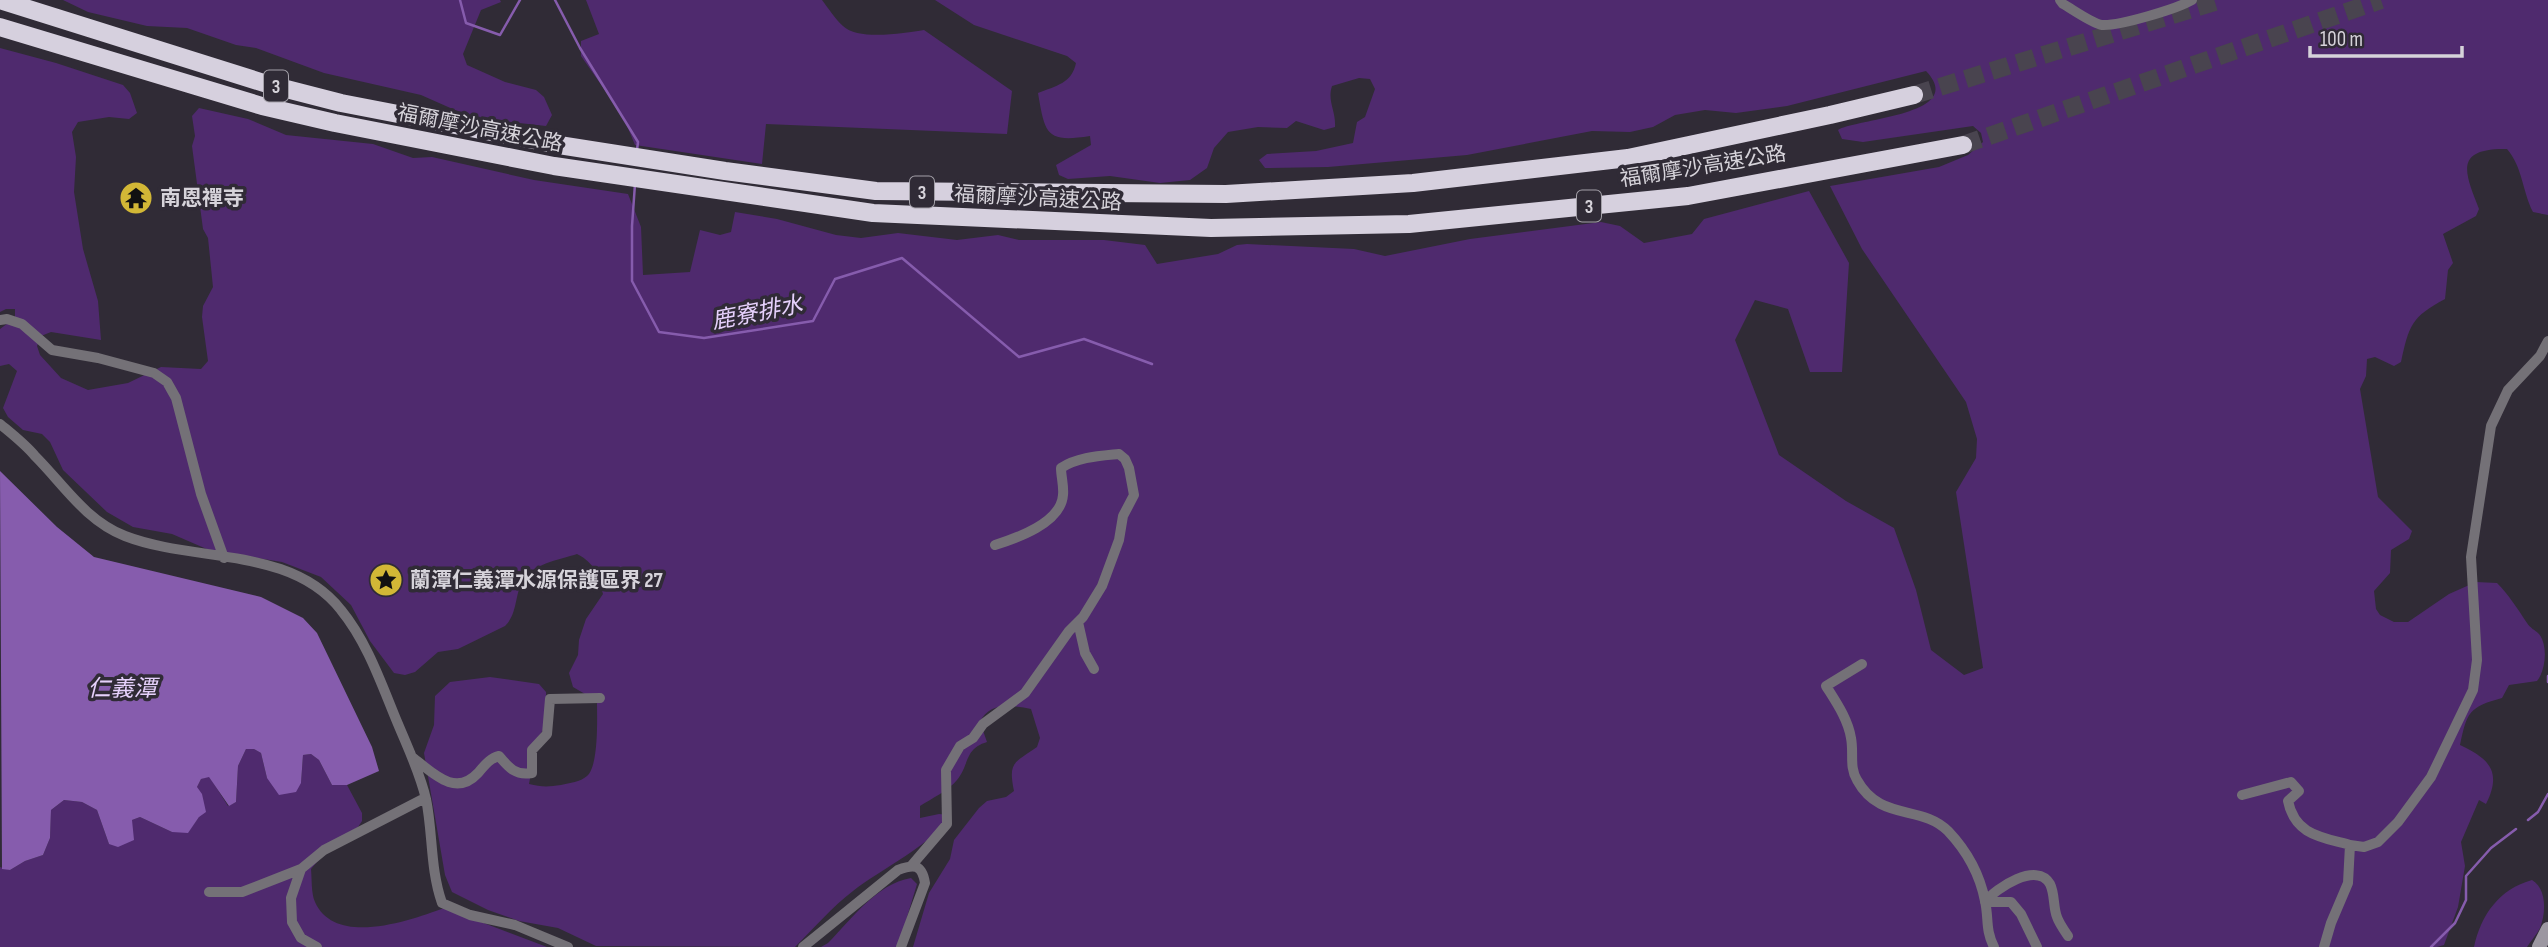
<svg xmlns="http://www.w3.org/2000/svg" width="2548" height="947" viewBox="0 0 2548 947" font-family="'Sofia Sans Condensed','Noto Sans TC',sans-serif">
  <style>
    .green { fill: #4f2a6e }
    .water { fill: #865cad }
    .lines { fill: none; stroke-linecap: round; stroke-linejoin: round }
    .stream { stroke: #865cad; stroke-width: 2.5 }
    .highway-tunnel { stroke: #49444f; stroke-width: 18; stroke-dasharray: 18 9; stroke-linecap: butt }
    .street { stroke: #747177; stroke-width: 10 }
    .secondary { stroke: #9c97a1; stroke-width: 14 }
    .highway { stroke: #d6d0de; stroke-width: 18 }
    .labels { text-anchor: middle; stroke-width: 7; stroke-linejoin: round; paint-order: stroke }
    .shield { fill: #302b36; stroke: #a4a1a9; stroke-width: 2 }
    .shield-label { font-size: 19px; font-weight: bold; fill: #d6d3da }
    .street-label { font-size: 21px; fill: #d6d3da; stroke: #302b36 }
    .poi-label { font-size: 21px; font-weight: bold; fill: #d6d3da; stroke: #302b36; text-anchor: start }
    .water-label { font-size: 23px; font-style: italic; fill: #e6d1fc; stroke: #302b36 }
  </style>
  <rect width="100%" height="100%" fill="#302b36"/>
  <path class="green" d="M63 0H500L501 2 481 10 463 54 467 65 505 82 536 90 544 97 552 115 546 126 473 118 421 95 324 73 256 48 236 45 187 28 147 26 88 12Z
    M586 0H822C829 9 835 19 843 26 858 41 905 33 924 30L1012 91 1007 134 766 124 762 164 635 145 623 116 581 56V41L599 34Z
    M935 0H2548V215L2533 212C2522 190 2523 168 2507 149 2453 148 2465 173 2479 209L2476 216 2443 234 2453 263 2448 270 2445 299C2411 317 2409 326 2401 362L2394 366 2375 357 2367 359 2366 376 2360 389 2378 497 2412 531 2409 539 2391 550 2390 573 2374 591 2376 609 2380 615 2394 622H2408L2449 594 2476 582 2497 583C2509 595 2517 608 2527 623 2530 628 2535 630 2539 634 2548 645 2546 670 2537 681L2509 685 2502 698C2469 707 2467 712 2460 745 2490 759 2502 772 2486 804L2479 800 2461 842 2465 866 2458 907 2444 945 2437 947H913L929 893 950 859 954 840 979 808 987 801 1006 797 1014 791C1008 762 1014 763 1037 747L1040 738 1031 709C1012 705 989 702 980 722L987 742C964 749 970 764 957 780 949 790 931 799 920 806V818L939 814 949 815C937 843 877 871 853 891 832 907 814 928 795 947L596 946 558 928 519 921 488 910 452 892 445 875 424 753 434 725 435 696 450 682 490 677 539 684 546 692 547 723 537 740 529 784C541 787 548 787 561 785 570 783 580 782 587 776 599 766 597 717 597 701L573 687 569 673 578 655 579 640 586 619 603 594C598 575 595 563 577 554 562 559 537 563 526 576 514 589 519 613 505 626L458 649 438 652 415 672 405 675 394 673 370 641 351 605 321 577 282 562 209 550 172 534 133 527 107 512 63 470 50 442 42 434 23 430 8 417 3 408 17 371 9 364 0 366V329L15 318V309H6L0 312V48L56 63 123 85 130 93 137 113 129 119 109 117 78 122 72 132 76 157 74 192 83 249 98 301 101 340 51 332 41 336 37 346 40 355 61 378 88 390 128 383 161 367 201 369 208 361 202 317 203 306 213 287 208 238 203 229 192 146 195 136 192 116 199 108 248 119 286 135 373 144 413 158 432 157 534 180 628 194 641 227 643 275 690 272 700 230 720 235 731 232 735 212 777 219 836 235 861 238 898 233 957 240 998 235 1019 240H1104L1145 245 1157 264 1218 254 1237 245 1247 244 1354 249 1385 256 1470 239 1601 222 1620 226 1644 243 1692 234 1704 219 1809 191 1849 263 1842 372H1810L1788 309 1755 300 1735 340 1779 455 1846 501 1894 528 1916 590 1931 650 1964 675 1983 668 1956 492 1976 458 1977 439 1966 402 1862 249 1830 186 1939 167 1968 155 1983 142 1981 133 1973 126 1863 142 1842 139 1838 130C1859 118 1968 115 1926 71L1787 106 1736 113 1705 110 1675 115 1653 127 1630 132 1592 131 1467 155 1328 167 1265 168 1259 160 1267 154 1316 151 1353 143 1357 122 1365 117 1375 89 1370 79 1359 78 1332 86C1327 101 1336 111 1335 127L1324 130 1296 121 1287 128 1258 127 1228 132 1214 148 1207 168 1190 180 1160 183 1110 176 1068 179 1059 175 1056 165 1091 145 1090 136C1046 143 1045 134 1038 93 1056 86 1072 83 1076 63L1067 56 974 25Z
    M246 749H254L261 753 267 778 301 783 303 755 311 754 319 760 332 785H347L362 813V821L358 827 331 845 311 869C312 879 311 893 315 902 335 947 409 921 444 908L547 947H0V867L10 870 25 861 43 855 50 838 51 810 64 800 82 802 97 810 109 844 132 820 140 817 172 832H188L199 817 197 787 201 779 209 776 228 806 236 802 238 766Z
    M911 878 917 884 898 947H821L828 943C852 919 876 884 911 878Z
    M2532 880C2547 889 2546 913 2540 928 2537 934 2531 941 2527 947H2474C2481 915 2499 889 2532 880Z"/>
  <path class="water" d="M0 471 57 527 94 557 261 597 303 618 317 633 372 747 379 771 347 785H332L319 760 311 754 303 755 301 783 296 792 279 795 267 778 261 753 254 749H246L238 766 236 802 229 806 209 777 201 779 197 787 202 794 206 812 199 817 188 833 172 832 140 817 132 820 134 840 118 847 109 844 97 810 82 802 64 800 51 810 50 838 43 855 25 861 10 870 2 869Z"/>
  <g class="lines">
    <path class="stream" d="M460 0 466 23 500 35 520 0
      M555 0 580 48 638 142 637 150
      M635 184 632 226V281L659 332 704 338 813 321 835 279 902 258 1019 357 1084 339 1152 364
      M2548 676V682
      M2528 820 2538 812 2548 794
      M2431 947 2455 923 2466 900V876L2491 848 2516 829"/>
    <path class="highway-tunnel" d="M1914 95 2221 0
      M1963 145 2381 0"/>
    <path class="street" d="M2060 0 2063 4C2072 9 2093 24 2102 25 2119 26 2177 9 2192 0
      M0 320 7 319 22 324 52 350 98 358 154 373 167 382 176 398 201 494 224 558
      M0 424C12 434 25 444 35 456 64 485 85 520 125 536 195 563 291 546 341 610 368 643 382 686 398 724 408 748 420 773 426 799 433 833 430 869 442 903L470 915 515 925 568 947
      M1078 622 1085 653 1094 669
      M1862 664 1826 686C1836 702 1848 719 1851 738 1854 753 1849 767 1857 780 1880 822 1921 804 1948 831 1966 850 1980 875 1985 901 1989 919 1985 929 1994 947
      M412 757C432 772 455 798 478 773 484 766 490 758 499 756 509 768 516 776 532 773V750L547 734 550 699 600 698
      M2242 795 2291 782 2299 791 2288 801C2295 835 2321 837 2350 845
      M912 865 947 824 946 770 960 746 973 738 983 724 1025 693 1069 631 1083 617 1102 586 1119 540 1123 516 1134 495 1129 468 1125 459 1119 454C1099 456 1078 457 1061 468 1061 476 1064 486 1063 495 1061 523 1017 538 995 545
      M209 892H242L301 869
      M1985 902C1996 888 2037 861 2050 884 2055 894 2053 907 2057 917 2059 923 2064 930 2068 936
      M1985 902H2011L2021 914 2037 947
      M317 947 301 938 292 922 291 898 301 869 324 850 425 798
      M803 947 898 870C914 864 922 864 925 883L901 947
      M2324 947 2331 923 2348 883 2350 845 2364 847 2378 842 2398 822 2431 777 2473 690 2477 660 2471 557 2491 426 2508 390 2540 356 2548 341"/>
    <path class="secondary" d="M2539 947 2548 929"/>
    <path class="highway" d="M0 0 267 84 341 103 559 145 725 171 876 191 1226 194 1413 183 1628 158 1830 115 1914 95
      M0 27 262 106 335 123 554 166 873 213 1211 228 1409 224 1688 196 1963 145"/>
  </g>
  <defs>
    <symbol id="temple-disc" viewBox="-11 -11 22 22"><circle r="9.5" fill="#d2b736" stroke="#302b36"/><path d="M0-6L5-2H3V0L6.5 2.5H4V6H1.5V3h-3V6H-4V2.5H-6.5L-3 0V-2H-5Z" fill="#111"/></symbol>
    <symbol id="sight-disc" viewBox="-11 -11 22 22"><circle r="9.5" fill="#d2b736" stroke="#302b36"/><path d="M0-6L1.8-2.2L6-1.7L2.9 1.2L3.7 5.4L0 3.3L-3.7 5.4L-2.9 1.2L-6-1.7L-1.8-2.2Z" fill="#111"/></symbol>
  </defs>
  <g fill-rule="evenodd">
    <use href="#temple-disc" x="117" y="179" width="38" height="38"/>
    <use href="#sight-disc" x="367" y="561" width="38" height="38"/>
  </g>
  <g class="labels">
    <g class="shield">
      <rect x="264" y="70.5" width="24" height="31" rx="5"/>
      <rect x="910" y="176.5" width="24" height="31" rx="5"/>
      <rect x="1577" y="190.5" width="24" height="31" rx="5"/>
    </g>
    <g class="shield-label">
      <text x="276" y="93">3</text>
      <text x="922" y="199">3</text>
      <text x="1589" y="213">3</text>
    </g>
    <g class="street-label">
      <text transform="translate(480 128) rotate(11)" y="7">福爾摩沙高速公路</text>
      <text transform="translate(1703 166) rotate(-9)" y="7">福爾摩沙高速公路</text>
      <text transform="translate(1038 198) rotate(3)" y="7">福爾摩沙高速公路</text>
    </g>
    <g class="poi-label">
      <text x="160" y="205">南恩禪寺</text>
      <text x="410" y="587">蘭潭仁義潭水源保護區界 27</text>
    </g>
    <g class="water-label">
      <text transform="translate(757 312) rotate(-11)" y="8">鹿寮排水</text>
      <text x="122" y="696">仁義潭</text>
    </g>
  </g>
  <path d="M2310 46v10h152v-10" fill="none" stroke="#d6d3da" stroke-width="3.5"/>
  <text x="2320" y="46" font-size="21" fill="#d6d3da" stroke="#302b36" stroke-width="5" paint-order="stroke">100 m</text>
</svg>
